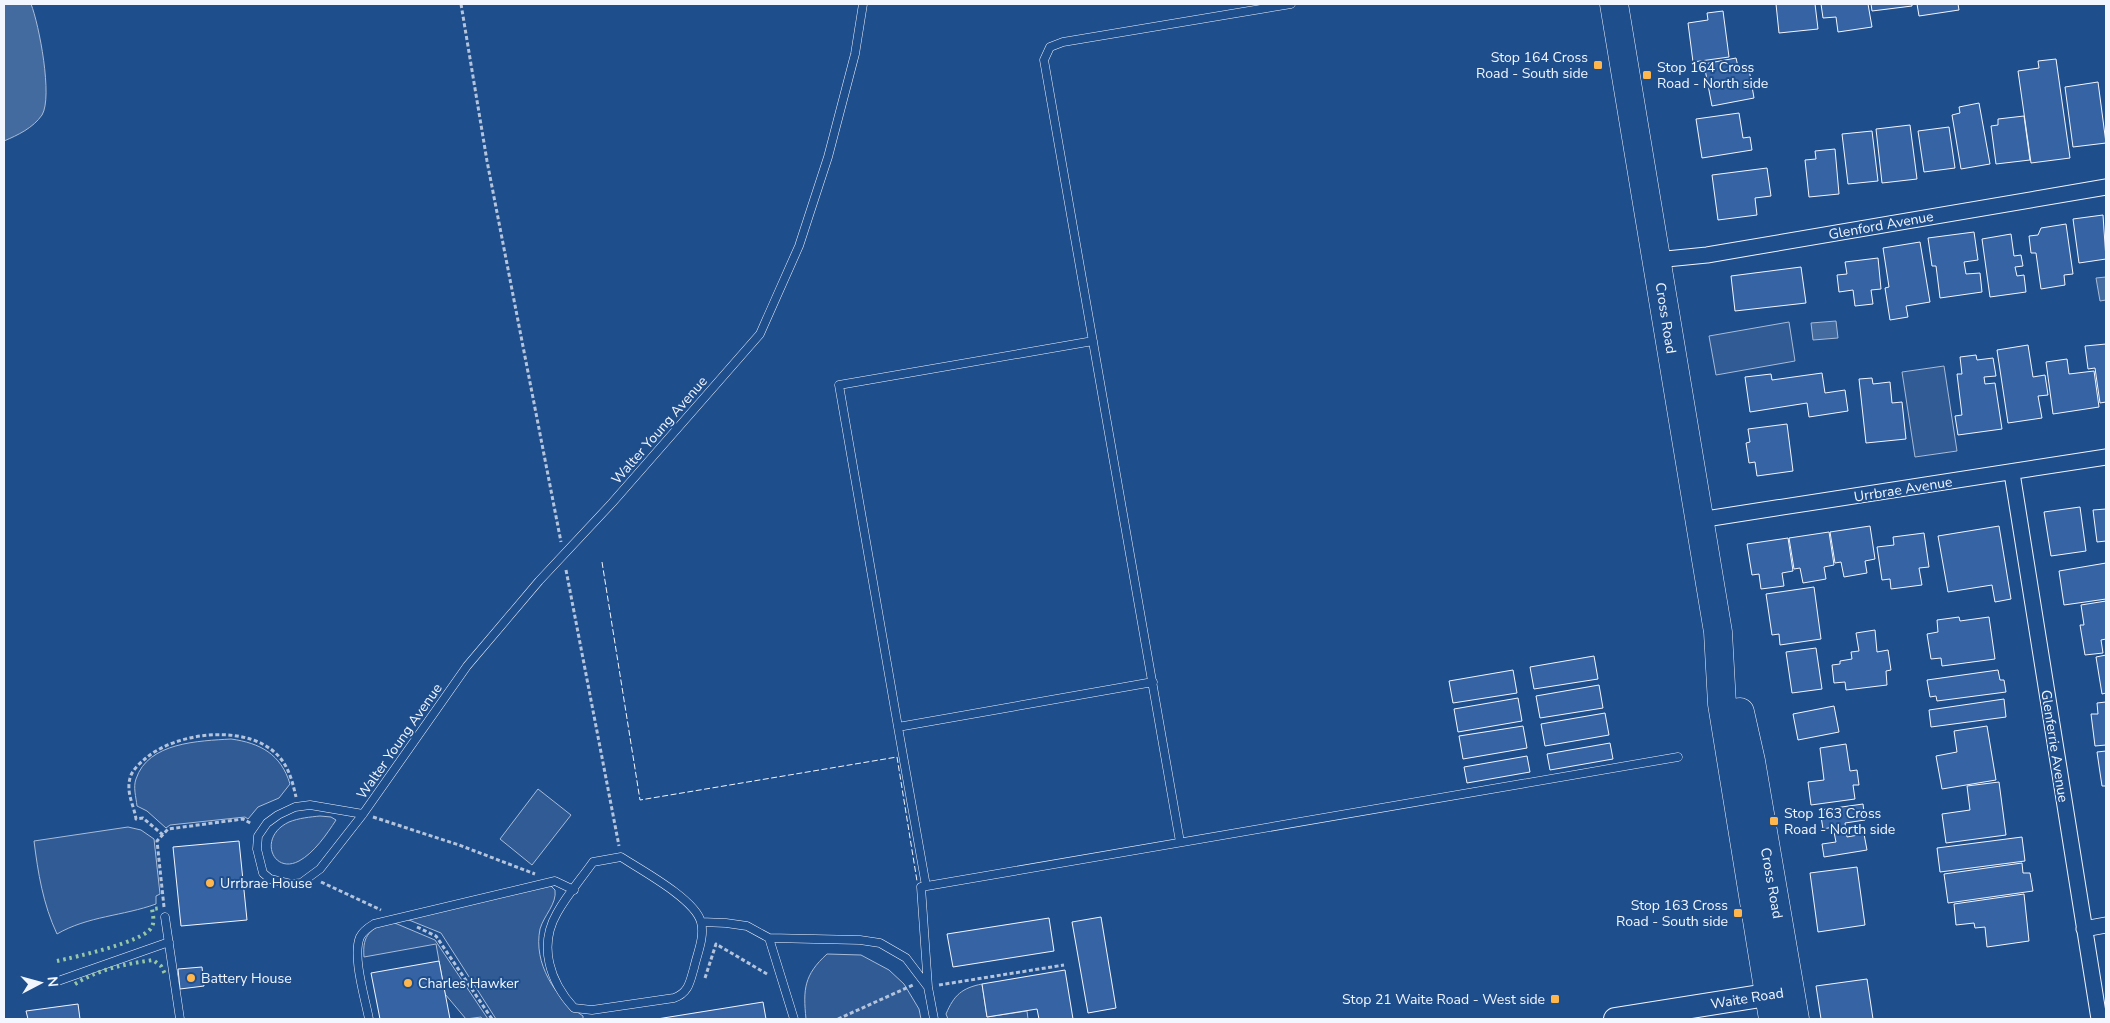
<svg xmlns="http://www.w3.org/2000/svg" width="2110" height="1023" viewBox="0 0 2110 1023" font-family="'Nunito Sans',sans-serif">
  <style>
    .green { fill: #305b95; stroke: #a8bbd7 }
    .water { fill: #446ba0; stroke: #a8bbd7 }
    .building { fill: #3563a3; stroke: #f2f6ff }
    .lines { fill: none; stroke-linecap: round; stroke-linejoin: round }
    .lane-casing { stroke: #f2f6ff; stroke-width: 9 }
    .street-casing { stroke: #f2f6ff; stroke-width: 17 }
    .secondary-casing { stroke: #f2f6ff; stroke-width: 24 }
    .highway-casing { stroke: #f2f6ff; stroke-width: 29 }
    .path { stroke: #b3c4dc; stroke-width: 3; stroke-dasharray: 4 2.5; stroke-linecap: butt }
    .lane { stroke: #1f4e8c; stroke-width: 8 }
    .street { stroke: #1f4e8c; stroke-width: 15 }
    .secondary { stroke: #1f4e8c; stroke-width: 22 }
    .highway { stroke: #1f4e8c; stroke-width: 28 }
    .hedge { stroke: #97c8a6; stroke-width: 4; stroke-dasharray: 2.5 4; stroke-linecap: butt }
    .fence { stroke: #f2f6ff; stroke-width: 1; stroke-dasharray: 6 2.5; stroke-linecap: butt }
    .poi-dot { fill: #ffb74d; stroke: #1f4e8c; stroke-width: 2 }
    .labels { text-anchor: middle; stroke-width: 4; stroke-linejoin: round; paint-order: stroke }
    .poi-label { font-size: 14px; fill: #f2f6ff; stroke: #1f4e8c; text-anchor: start }
    .street-label { font-size: 14px; fill: #f2f6ff; stroke: #1f4e8c }
  </style>
  <rect width="100%" height="100%" fill="#1f4e8c"/>
  <path class="green" d="M1789 322 1795 361 1716 375 1709 336Z
    M1944 366 1957 451 1915 457 1902 372Z
    M231 739C260 743 281 754 290 784L279 798 258 807 248 819 245 817 170 825 166 828 147 811 137 806C136 797 133 787 136 779 148 742 199 741 231 739Z
    M538 789 571 815 532 865 500 839Z
    M320 816 331 817 336 820C327 834 314 853 299 861 273 875 257 837 289 822 299 818 310 817 320 816Z
    M128 827 141 830 154 839 160 894 156 896V904C123 916 88 916 57 934 43 904 38 873 34 841Z
    M550 885 555 890C557 904 544 915 540 929 533 963 555 998 583 1016V1019H496L441 933 404 918Z
    M390 921 435 940 488 1019H482L481 1017 466 1019 445 994 436 944 364 957C362 934 371 929 390 921Z
    M827 954 861 955 889 970 904 984 919 1009 921 1019H806C803 989 804 975 827 954Z
    M982 984 987 1017 1027 1011 1028 1019H948L946 1014C954 995 962 988 982 984Z"/>
  <path class="water" d="M4 4H31C39 24 53 97 42 115 33 128 18 135 4 141Z
    M2106 277V300L2100 301 2096 278Z
    M1836 321 1838 338 1813 340 1811 323Z"/>
  <path class="building" d="M1776 4H1815L1818 29 1779 33Z
    M1821 4H1868L1872 27 1838 32 1836 17 1823 18Z
    M1871 4H1912V6L1872 11Z
    M1917 4H1958L1959 10 1919 16Z
    M1723 11 1729 57 1693 62 1688 23 1708 20 1707 13Z
    M1736 58 1739 71 1749 69 1754 98 1712 106 1704 64Z
    M2056 59 2070 158 2031 163 2018 71 2039 68 2038 61Z
    M2098 82 2106 143 2073 147 2065 87Z
    M1979 103 1990 164 1961 169 1952 115 1960 113 1959 107Z
    M1739 113 1743 138 1750 137 1752 150 1702 158 1696 119Z
    M2024 116 2030 160 1996 164 1991 126 1998 125V119Z
    M1910 125 1917 179 1882 183 1876 129Z
    M1949 127 1955 168 1924 172 1918 131Z
    M1872 131 1878 181 1848 184 1842 134Z
    M1835 149 1839 194 1809 197 1805 160 1816 159 1815 151Z
    M1767 168 1771 196 1755 198 1757 215 1718 220 1712 175Z
    M2103 215 2106 259 2079 263 2073 219Z
    M2066 224 2073 274 2064 275 2065 285 2041 289 2036 253H2031L2029 236 2038 235 2041 228Z
    M1974 232 1978 260 1964 262 1966 274 1980 273 1982 292 1940 298 1936 266H1932L1928 238Z
    M2011 234 2014 256 2021 255 2023 266 2015 267 2017 276 2024 275 2026 292 1990 297 1982 239Z
    M1920 242 1930 302 1906 306 1908 317 1890 320 1885 288 1889 287 1883 248Z
    M1878 258 1881 289 1871 290 1873 304 1855 306 1853 290 1839 292 1837 275 1847 274 1845 262Z
    M1801 267 1806 303 1735 311 1731 276Z
    M2106 344V402L2100 403 2095 368 2088 369 2085 346Z
    M2028 345 2033 377 2045 375 2048 395 2038 396 2042 418 2008 423 1997 350Z
    M1976 355 1977 360 1993 358 1996 376 1984 377 1985 384 1995 383 2002 429 1958 435 1955 416 1962 415 1957 374H1962L1960 357Z
    M2067 359 2069 374 2094 371 2099 407 2053 414 2046 362Z
    M1822 373 1825 393 1845 390 1848 411 1809 417 1807 403 1750 412 1745 377 1771 374 1772 380Z
    M1872 378 1873 384 1890 382 1892 403 1902 402 1906 439 1866 443 1859 379Z
    M1787 424 1793 471 1757 476 1755 462 1749 463 1746 443 1750 442 1748 429Z
    M2080 507 2086 551 2051 556 2044 512Z
    M2106 509V541L2097 542 2093 510Z
    M1870 526 1875 559 1865 561 1867 573 1844 577 1841 562 1835 563 1830 532Z
    M1999 526 2011 599 1995 602 1992 585 1948 592 1938 536Z
    M1829 532 1834 565 1824 567 1826 579 1803 583 1800 568 1794 569 1789 538Z
    M1924 533 1929 567 1919 568 1922 585 1891 589 1890 579 1882 580 1877 547 1894 545 1893 537Z
    M1788 538 1793 571 1782 573 1784 586 1761 589 1759 574 1752 575 1747 544Z
    M2106 563V599L2064 605 2059 571Z
    M1814 587 1821 639 1780 645 1779 634 1772 635 1766 594Z
    M2106 601V639L2101 640 2103 653 2085 655 2080 625H2084L2081 605Z
    M1959 617 1960 621 1989 617 1995 659 1942 666 1941 658 1931 659 1927 634 1938 632 1937 620Z
    M1875 630 1877 652 1888 650 1891 670 1886 671 1887 685 1846 690 1845 682 1834 683 1832 665 1840 664V661L1852 659 1851 652 1859 651 1856 633Z
    M1816 648 1822 689 1792 693 1786 652Z
    M2106 655V693L2102 694 2096 657Z
    M1594 656 1598 679 1534 689 1530 667Z
    M1513 670 1517 693 1453 703 1449 681Z
    M1998 670 2000 680H2004L2006 692 1937 701 1936 696 1930 697 1927 680Z
    M1599 685 1603 708 1540 718 1536 696Z
    M1518 698 1522 721 1458 732 1454 709Z
    M2004 699 2006 717 1931 727 1929 710Z
    M2106 702V745L2095 746 2091 714H2098L2097 703Z
    M1834 706 1839 732 1798 740 1793 714Z
    M1605 713 1609 735 1545 746 1541 724Z
    M1523 726 1527 748 1463 759 1459 736Z
    M1987 726 1996 780 1942 789 1936 756 1957 752 1954 731Z
    M1610 743 1613 759 1550 770 1547 754Z
    M1846 744 1850 771 1857 770 1859 785H1853L1855 799 1811 805 1808 782 1824 780 1820 748Z
    M2106 751V786H2102L2097 752Z
    M1527 756 1530 772 1467 783 1464 767Z
    M1999 782 2006 835 1946 843 1942 814 1970 810 1967 786Z
    M1863 804 1865 820 1845 823 1847 837 1864 834 1867 850 1824 857 1822 844 1836 842 1833 827 1823 829 1820 810Z
    M2022 837 2025 861 1940 872 1937 848Z
    M239 841 247 920 181 926 173 847Z
    M2022 863 2023 873H2030L2033 891 1948 903 1944 874Z
    M1857 867 1865 925 1818 932 1810 873Z
    M2024 894 2029 941 1987 947 1985 927 1975 928 1974 923 1956 925 1954 904Z
    M1101 917 1116 1008 1088 1013 1072 922Z
    M1049 918 1054 951 953 967 947 934Z
    M439 961 450 1019H380L371 973Z
    M202 967 204 986 180 989 178 969Z
    M1065 970 1073 1019H1039L1037 1009 987 1017 982 984Z
    M1867 979 1873 1019H1821L1816 986Z
    M763 1002 766 1019H657Z
    M78 1004 80 1019H28L26 1011Z"/>
  <g class="lines">
    <defs>
      <path id="lane" d="M1093 341 839 385 898 727 1153 682
        M898 727 926 886
        M363 814 310 805 295 807 278 815 267 823 258 836 257 849 263 873 270 879 291 884 301 883 320 869 363 814 467 666 539 581 612 503 760 334 799 246 828 157 855 54 863 4
        M1180 842 1044 60 1050 47 1063 42 1291 4
        M621 857C641 870 695 899 701 922 705 937 697 954 694 968 690 981 689 993 674 998L592 1010 574 1008C550 982 538 946 557 913 567 895 581 879 593 862Z
        M165 917 180 1019
        M701 922 726 923 747 926 769 938 860 940 880 943 906 958 928 987 934 1019
        M769 938 794 1019
        M58 981 169 942
        M928 987 921 887 1678 757
        M369 1019C365 998 352 956 360 937 363 931 369 927 374 924L555 881 574 890"/>
      <path id="street" d="M1656 260 1707 255 2106 187
        M2012 473 2099 1019
        M1699 520 2106 457
        M2084 929 2106 925"/>
      <path id="secondary" d="M1615 1019 1786 992"/>
      <path id="highway" d="M1614 4 1718 632 1722 704 1773 1019
        M1740 712 1751 761 1795 1019"/>
    </defs>
    <use href="#lane" class="lane-casing"/>
    <use href="#street" class="street-casing"/>
    <use href="#secondary" class="secondary-casing"/>
    <use href="#highway" class="highway-casing"/>
    <path class="path" d="M461 4 487 161 561 542
      M566 570 619 846
      M373 817 459 845 535 874
      M163 835 143 818 136 819C134 805 126 794 130 778 132 770 140 763 146 758 175 734 233 726 266 746 286 758 291 775 296 797
      M321 882 381 910
      M164 907 157 841 168 829 243 819 252 824
      M417 927 436 936 492 1019
      M705 978 716 944 767 974
      M939 985 1064 965
      M838 1019 913 985"/>
    <use href="#lane" class="lane"/>
    <use href="#street" class="street"/>
    <use href="#secondary" class="secondary"/>
    <use href="#highway" class="highway"/>
    <path class="hedge" d="M57 961C75 957 143 942 151 928 155 923 153 915 152 909L161 908
      M75 984C99 969 125 964 153 960L161 966 166 976"/>
    <path class="fence" d="M602 562 640 800 897 757 917 881"/>
  </g>
  <g class="poi-dot">
    <rect x="1593" y="60" width="10" height="10" rx="2.5"/>
    <rect x="1642" y="70" width="10" height="10" rx="2.5"/>
    <rect x="1769" y="816" width="10" height="10" rx="2.5"/>
    <circle cx="210" cy="883" r="5"/>
    <rect x="1733" y="908" width="10" height="10" rx="2.5"/>
    <circle cx="191" cy="978" r="5"/>
    <circle cx="408" cy="983" r="5"/>
    <rect x="1550" y="994" width="10" height="10" rx="2.5"/>
  </g>
  <g class="labels">
    <g class="poi-label">
      <text x="1588" y="62" text-anchor="end">Stop 164 Cross<tspan x="1588" dy="16">Road - South side</tspan></text>
      <text x="1657" y="72">Stop 164 Cross<tspan x="1657" dy="16">Road - North side</tspan></text>
      <text x="1784" y="818">Stop 163 Cross<tspan x="1784" dy="16">Road - North side</tspan></text>
      <text x="220" y="888">Urrbrae House</text>
      <text x="1728" y="910" text-anchor="end">Stop 163 Cross<tspan x="1728" dy="16">Road - South side</tspan></text>
      <text x="201" y="983">Battery House</text>
      <text x="418" y="988">Charles Hawker</text>
      <text x="1545" y="1004" text-anchor="end">Stop 21 Waite Road - West side</text>
    </g>
    <g class="street-label">
      <text transform="translate(1881 225) rotate(-10)" y="5">Glenford Avenue</text>
      <text transform="translate(1666 318) rotate(81)" y="5">Cross Road</text>
      <text transform="translate(659 430) rotate(-49)" y="5">Walter Young Avenue</text>
      <text transform="translate(1903 489) rotate(-9)" y="5">Urrbrae Avenue</text>
      <text transform="translate(399 741) rotate(-55)" y="5">Walter Young Avenue</text>
      <text transform="translate(2055 746) rotate(81)" y="5">Glenferrie Avenue</text>
      <text transform="translate(1772 883) rotate(80)" y="5">Cross Road</text>
      <text transform="translate(1747 998) rotate(-9)" y="5">Waite Road</text>
    </g>
  </g>
  <rect width="2110" height="1023" fill="none" stroke="#f2f6ff" stroke-width="10"/>
  <g transform="translate(40 983) rotate(84)" stroke="#1f4e8c" stroke-width="4" paint-order="stroke">
  <path d="M0-4L9 19L0 12L-9 19Z" fill="#f2f6ff"/>
  <text y="-8" font-size="14" font-weight="bold" text-anchor="middle" fill="#f2f6ff">N</text>
  </g>
</svg>
